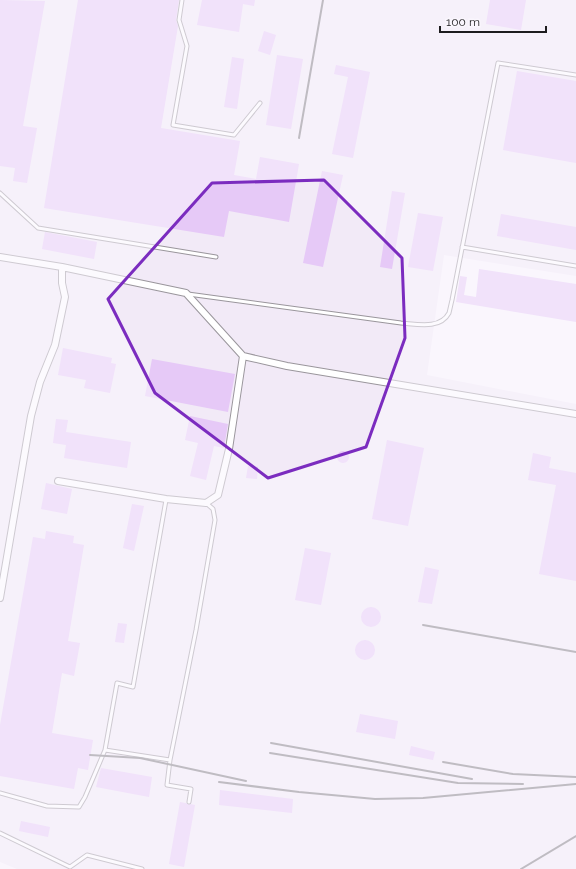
<svg xmlns="http://www.w3.org/2000/svg" width="576" height="869" viewBox="0 0 576 869" font-family="Raleway,sans-serif">
  <style>
    .built { fill: #f2eaf7 }
    .building { fill: #e6c9f7 }
    .lines { fill: none; stroke-linecap: round; stroke-linejoin: round }
    .lane-casing { stroke: #9a969c; stroke-width: 5 }
    .street-casing { stroke: #9a969c; stroke-width: 8 }
    .lane { stroke: #fff; stroke-width: 3 }
    .street { stroke: #fff; stroke-width: 6 }
    .rail { stroke: #79777b; stroke-width: 2 }
    .marked { fill: none; stroke: #7b2cbf; stroke-width: 3; stroke-linejoin: round }
  </style>
  <rect width="100%" height="100%" fill="#faf6fd"/>
  <path class="built" d="M0 0H576V276L444 255 427 375 576 404V869H17L0 862Z"/>
  <path class="building" d="M0 0 45 1 23 126 37 128 27 183 13 181 15 168 0 166Z
    M78 0H179L176 20 178 26 161 128 240 141 234 175 256 179 260 157 299 164 289 222 229 211 224 237 44 208Z
    M202 0H255L254 6 243 4 239 32 197 25Z
    M490 0H526L521 30 486 24Z
    M264 31 276 35 270 55 258 51Z
    M277 55 303 59 291 129 266 125Z
    M232 57 244 59 237 109 224 107Z
    M336 65 370 72 353 158 332 154 348 77 334 74Z
    M517 71 576 81V163L503 150Z
    M322 171 343 175 323 267 303 263Z
    M392 191 405 193 392 269 380 267Z
    M418 213 443 217 433 271 408 267Z
    M501 214 576 227V250L497 236Z
    M45 232 97 242 94 259 42 249Z
    M479 269 576 284V322L456 302 460 276 467 277 464 295 476 297Z
    M63 348 112 358 111 363 116 364 110 393 84 388 86 380 58 375Z
    M152 359 235 374 228 412 145 396Z
    M190 416 228 424 224 448 214 446 206 480 190 476 198 443 185 440Z
    M56 419 68 420 66 432 131 442 127 468 64 458 66 445 53 443Z
    M387 440 424 448 408 526 372 519Z
    M337 457a6 6 0 1 1 12 0a6 6 0 1 1-12 0Z
    M533 453 551 457 549 468 576 473V581L539 574 556 485 528 480Z
    M248 466 258 467 257 479 246 478Z
    M46 483 72 489 67 514 41 509Z
    M132 504 144 506 134 551 123 548Z
    M46 531 74 536 73 543 84 545 68 641 80 643 74 676 62 673 52 733 93 740 88 770 78 768 74 789 0 776V725L33 537 45 539Z
    M305 548 331 553 321 605 295 600Z
    M425 567 439 570 432 604 418 602Z
    M361 617a10 10 0 1 1 20 0a10 10 0 1 1-20 0Z
    M118 623 127 624 124 643 115 642Z
    M355 650a10 10 0 1 1 20 0a10 10 0 1 1-20 0Z
    M360 714 398 721 395 739 356 732Z
    M411 746 435 752 433 760 409 755Z
    M101 768 152 777 149 797 96 787Z
    M220 790 293 799 292 813 219 805Z
    M180 802 195 805 184 867 169 864Z
    M21 821 50 827 48 837 19 831Z"/>
  <g class="lines">
    <defs>
      <path id="lane" d="M182 0 179 20 187 46 173 125 234 135 260 103
        M0 193 38 228 216 257
        M462 247 576 266
        M188 294 401 323C416 324 440 330 449 313 450 309 451 304 452 300L498 63 576 75
        M105 750 170 760 196 630 215 520 213 509 206 503
        M170 760 167 785 191 789 189 802
        M0 793 47 806 79 807 85 797 105 750 117 683 133 687 166 500
        M0 833 70 867 87 855 142 869"/>
      <path id="street" d="M0 257 62 267 186 293 243 356 287 366 576 414
        M58 481 166 499 206 503 218 495 229 449 243 356
        M0 598 31 416 40 382 55 345 65 297 62 283V267"/>
    </defs>
    <use href="#lane" class="lane-casing"/>
    <use href="#street" class="street-casing"/>
    <use href="#lane" class="lane"/>
    <use href="#street" class="street"/>
    <path class="rail" d="M299 138 323 0
      M423 625 576 652
      M271 743 472 779
      M270 753 458 783 523 784
      M90 755 140 758 246 781
      M443 762 513 774 576 777
      M219 782 299 792 375 799 423 798 576 784
      M521 869 576 836"/>
  </g>
  <path d="M0 0H576V869H0ZM324 180 402 258 405 338 366 447 268 478 155 393 108 299 212 183Z" fill="#faf6fd" fill-opacity=".55" fill-rule="evenodd"/>
  <path class="marked" d="M324 180 402 258 405 338 366 447 268 478 155 393 108 299 212 183Z"/>
  <path d="M440 26v6h106v-6" fill="none" stroke="#1d1c1e" stroke-width="2"/>
  <text x="446" y="26" font-size="12" fill="#1d1c1e" stroke="#faf6fd" stroke-width="3" paint-order="stroke">100 m</text>
</svg>
